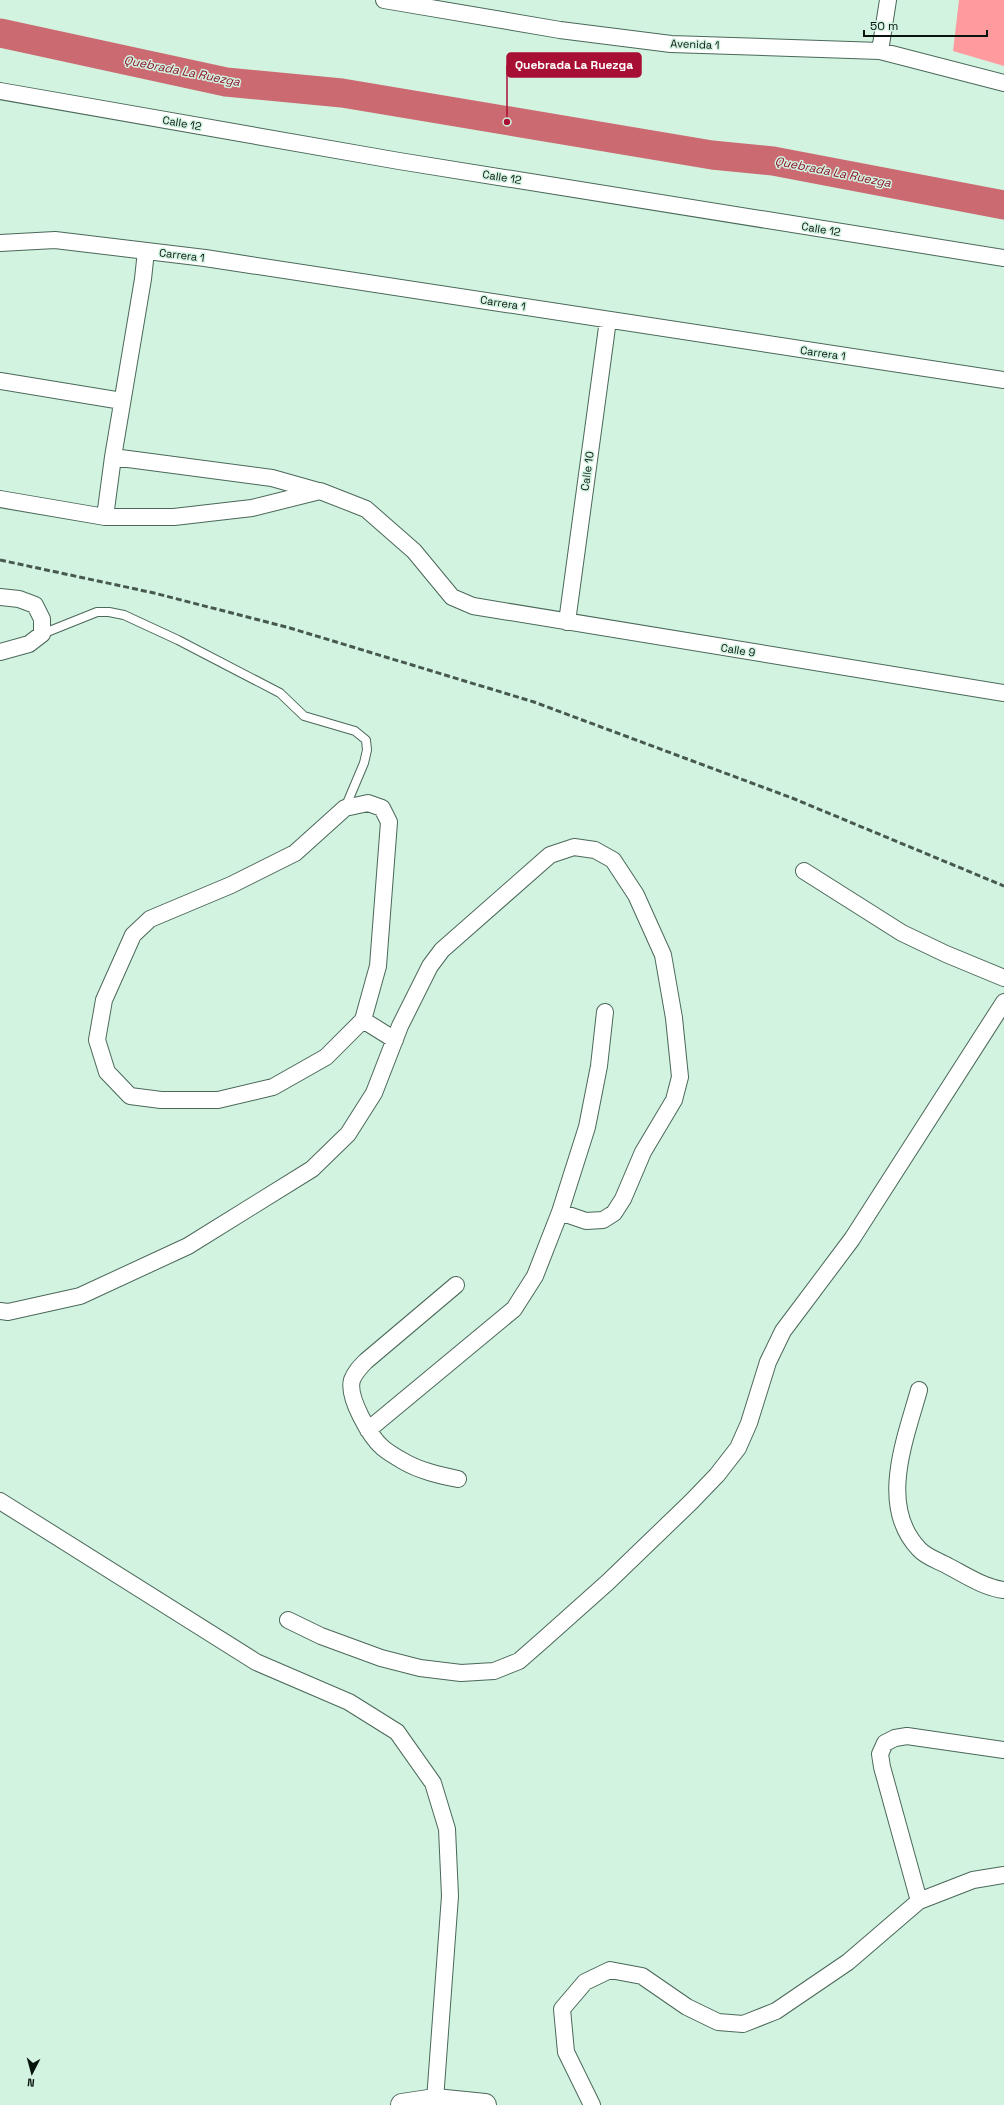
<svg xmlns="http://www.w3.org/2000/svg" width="1004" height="2105" viewBox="0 0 1004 2105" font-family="'Space Grotesk',sans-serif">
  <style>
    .pitch { fill: #ff9a9f }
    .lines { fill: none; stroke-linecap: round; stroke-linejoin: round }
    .river { stroke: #cb6a71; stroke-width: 29 }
    .lane-casing { stroke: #4b6859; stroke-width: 10 }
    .street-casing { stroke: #4b6859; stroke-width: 18 }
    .secondary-casing { stroke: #4b6859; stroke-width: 24 }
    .lane { stroke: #fff; stroke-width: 8 }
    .street { stroke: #fff; stroke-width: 16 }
    .secondary { stroke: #fff; stroke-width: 22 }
    .rail { stroke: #47594f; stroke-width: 3; stroke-dasharray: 6 3; stroke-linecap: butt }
    .labels { text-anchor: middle; stroke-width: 3; stroke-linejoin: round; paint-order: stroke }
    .street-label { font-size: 11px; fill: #08140e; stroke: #d2f3e0 }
    .water-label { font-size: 12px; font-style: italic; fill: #8b132c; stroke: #d2f3e0 }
    .leader { fill: none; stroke: #a80f34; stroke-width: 1.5 }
    .callout-dot { fill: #a80f34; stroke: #d2f3e0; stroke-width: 1.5 }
    .callout { fill: #a80f34; stroke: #a80f34; stroke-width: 1.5 }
    .callout-label { font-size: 12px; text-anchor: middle; font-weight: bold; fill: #fff }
  </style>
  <rect width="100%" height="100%" fill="#d2f3e0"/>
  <path class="pitch" d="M959 0H1004V66L953 51Z"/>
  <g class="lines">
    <path class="river" d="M0 33 226 82 342 93 712 155 773 161 1004 205"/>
    <defs>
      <path id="lane" d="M42 634 97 612H109L124 615 178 640 280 693 304 716 355 731 366 740 367 750 364 763 345 808"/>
      <path id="street" d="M384 0 560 30 671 44 880 51 1004 83
        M880 51 888 0
        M0 91 399 161 1004 258
        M0 243 55 240 205 258 1004 380
        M0 381 122 401
        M113 457 272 478 318 491
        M0 499 105 517H174L252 508 320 491 366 509 414 551 452 597 473 606 1004 693
        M105 517 113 457 143 279 146 251
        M0 597 19 599 35 605 42 619V634L29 644 0 652
        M567 622 608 320
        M368 803 382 808 389 822 378 966 363 1020 326 1057 273 1087 218 1100H161L130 1096 107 1072 97 1040 104 1000 133 935 150 919 231 885 295 853 345 808Z
        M804 871 902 933 946 954 1004 978
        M363 1020 395 1040
        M456 1285 366 1361C360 1367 355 1372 352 1380 347 1397 370 1437 383 1448 389 1453 396 1457 403 1461 420 1471 439 1475 458 1479
        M0 1311 8 1312 80 1296 188 1246 312 1169 348 1134 374 1093 400 1026 430 966 442 950 550 855 574 847 595 850 613 860 636 895 663 955 674 1018 680 1077 674 1100 643 1152 623 1199 614 1213 603 1220 586 1221 560 1212
        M919 1390C905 1440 878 1506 919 1549 926 1557 939 1561 948 1566 965 1575 985 1588 1004 1590
        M368 1430 514 1309 535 1276 560 1212 587 1127 599 1066 605 1012
        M0 1501 256 1662 349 1702 397 1732 433 1783 447 1829 450 1896 435 2100
        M288 1620 321 1636 381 1658 420 1668 461 1673 494 1671 519 1661 543 1640 608 1582 691 1502 717 1475 738 1448 749 1423 768 1362 783 1331 852 1239 1004 1002
        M919 1901 882 1767 880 1754 885 1743 895 1738 907 1736 1004 1750
        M592 2105 566 2052 562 2009 585 1982 610 1970 642 1976 687 2007 718 2022 743 2024 776 2011 848 1962 919 1901 973 1880 1004 1875"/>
      <path id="secondary" d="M402 2105 435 2100 485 2105"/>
    </defs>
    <use href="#lane" class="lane-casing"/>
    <use href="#street" class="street-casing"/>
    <use href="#secondary" class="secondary-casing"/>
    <use href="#lane" class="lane"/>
    <use href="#street" class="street"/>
    <use href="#secondary" class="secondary"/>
    <path class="rail" d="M0 560 154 593 290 628 534 702 792 798 1004 886"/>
  </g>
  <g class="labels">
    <g class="street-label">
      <text transform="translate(695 44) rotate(2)" y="4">Avenida 1</text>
      <text transform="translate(182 123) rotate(10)" y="4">Calle 12</text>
      <text transform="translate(502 177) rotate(9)" y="4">Calle 12</text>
      <text transform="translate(821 229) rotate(9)" y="4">Calle 12</text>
      <text transform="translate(182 255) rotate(7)" y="4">Carrera 1</text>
      <text transform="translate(503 303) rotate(9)" y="4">Carrera 1</text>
      <text transform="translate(823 353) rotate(8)" y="4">Carrera 1</text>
      <text transform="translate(587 471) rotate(-82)" y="4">Calle 10</text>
      <text transform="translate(738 650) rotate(9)" y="4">Calle 9</text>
    </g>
    <g class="water-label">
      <text transform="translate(182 71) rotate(11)" y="4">Quebrada La Ruezga</text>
      <text transform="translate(833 172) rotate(11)" y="4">Quebrada La Ruezga</text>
    </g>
  </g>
  <path class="leader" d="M507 122L507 65"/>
  <circle class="callout-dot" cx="507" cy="122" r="4"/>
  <rect class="callout" x="507" y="53" width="134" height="24" rx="4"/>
  <g class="callout-label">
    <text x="574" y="69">Quebrada La Ruezga</text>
  </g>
  <g transform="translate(32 2073) rotate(186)" stroke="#d2f3e0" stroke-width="3" paint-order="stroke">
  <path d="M0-3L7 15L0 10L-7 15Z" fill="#08140e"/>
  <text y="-6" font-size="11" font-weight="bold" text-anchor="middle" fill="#08140e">N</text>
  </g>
  <path d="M864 30v6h123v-6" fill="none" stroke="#08140e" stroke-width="2"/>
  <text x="870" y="30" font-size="12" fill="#08140e" stroke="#d2f3e0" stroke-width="3" paint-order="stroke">50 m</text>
</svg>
